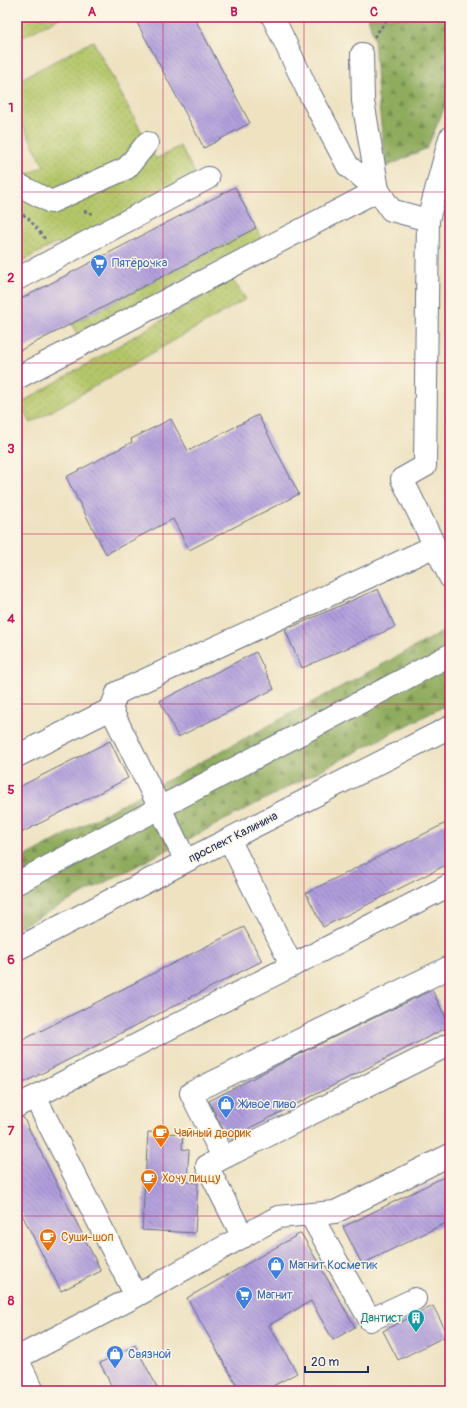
<svg xmlns="http://www.w3.org/2000/svg" width="467" height="1408" viewBox="0 0 467 1408" font-family="Pangolin,sans-serif">
  <style>
    .grass { fill: url(#grass-dots); stroke: #687a64 }
    .forest { fill: url(#forest-firs); stroke: #556d5e }
    .building { fill: url(#building-back-hatch) }
    .lines { fill: none; stroke-linecap: round; stroke-linejoin: round }
    .minor-casing { stroke: #656e81; stroke-width: 24 }
    .path { stroke: #656e81; stroke-width: 2.5; stroke-dasharray: 3 3; stroke-linecap: butt }
    .minor { stroke: #fff; stroke-width: 22 }
    .grid { fill: none; stroke: #c2185b; stroke-width: 1; stroke-opacity: 0.55 }
    .labels { text-anchor: middle; stroke-width: 3; stroke-linejoin: round; paint-order: stroke }
    .shop-label { font-size: 12px; fill: #366cbe; stroke: #fcf5e5; text-anchor: start }
    .street-label { font-size: 12px; fill: #1b2f5e; stroke: #fcf5e5 }
    .food-label { font-size: 12px; fill: #c56008; stroke: #fcf5e5; text-anchor: start }
    .culture-label { font-size: 12px; fill: #0d838f; stroke: #fcf5e5; text-anchor: end }
    .neatline { fill: none; stroke: #c2185b; stroke-width: 1.5 }
    .grid-label { font-size: 13px; text-anchor: middle; font-weight: bold; fill: #c2185b }
  </style>
  <defs>
    <pattern id="grass-dots" width="8" height="8" patternUnits="userSpaceOnUse"><rect width="8" height="8" fill="#b4c669"/><path d="M2 2h.1M6 6h.1" fill="none" stroke="#9aaa5d" stroke-width="1.8" stroke-linecap="round"/></pattern>
    <pattern id="forest-firs" width="22" height="20" patternUnits="userSpaceOnUse"><rect width="22" height="20" fill="#8fab5d"/><path d="M5 1l3.5 6h-7zM16 11l3.5 6h-7z" fill="#748c50"/></pattern>
    <pattern id="building-back-hatch" width="6" height="6" patternUnits="userSpaceOnUse"><rect width="6" height="6" fill="#b09ddc"/><path d="M-1 5l2 2M0 0l6 6M5-1l2 2" fill="none" stroke="#8e80b6"/></pattern>
  </defs>
  <rect width="100%" height="100%" fill="#fcf5e5"/>
  <filter id="ink" filterUnits="userSpaceOnUse"><feTurbulence type="fractalNoise" baseFrequency=".025" numOctaves="2"/><feDisplacementMap in="SourceGraphic" scale="8" xChannelSelector="R" yChannelSelector="G"/><feConvolveMatrix kernelMatrix="1 2 1 2 8 2 1 2 1" color-interpolation-filters="sRGB"/></filter>
  <filter id="wash" filterUnits="userSpaceOnUse"><feTurbulence type="fractalNoise" baseFrequency=".012" numOctaves="4" result="noise"/><feDisplacementMap in="SourceGraphic" scale="16" xChannelSelector="R" yChannelSelector="G"/><feGaussianBlur stdDeviation="0.9" result="paint"/><feColorMatrix in="noise" values="0 0 0 0 0 0 0 0 0 0 0 0 0 0 0 0 0 1.4 0 .05"/><feComposite in="paint" operator="in"/></filter>
  <g filter="url(#wash)">
    <rect width="100%" height="100%" fill="#eee2c1"/>
    <path class="grass" d="M17 17H61L17 40Z
      M93 41 156 159 180 146 198 179 64 250 58 242 17 264V180L44 166 17 115V81Z
      M256 228 262 238 77 335 72 324Z
      M232 279 246 299 31 423 19 404Z"/>
    <path class="forest" d="M368 17H450V85L445 106 427 148 386 167 378 97 374 38Z
      M450 628V703L17 928V861Z"/>
    <g id="blocks">
      <path class="building" d="M134 17H194L250 123 204 148Z
        M235 187 256 228 17 352V301Z
        M258 415 299 494 189 550 173 519 106 554 66 477 132 442 131 439 171 419 188 451Z
        M378 589 395 627 302 668 285 630Z
        M256 652 274 689 178 737 160 701Z
        M110 741 128 778 17 835V788Z
        M450 821V863L323 927 306 893Z
        M244 927 262 961 17 1086V1043Z
        M432 990 450 1026 228 1139 209 1101 305 1051Z
        M23 1117 101 1271 61 1291 17 1205V1118Z
        M148 1132 183 1134 182 1149 189 1150 187 1182 198 1183 195 1233 142 1230Z
        M450 1174V1221L362 1264 343 1227Z
        M301 1233 355 1327 333 1340 311 1301 269 1325 297 1373 264 1391H240L187 1298Z
        M433 1306 448 1335 398 1360 383 1331Z
        M135 1345 159 1391H114L100 1363Z"/>
    </g>
  </g>
  <g filter="url(#ink)">
    <use href="#blocks" fill-opacity="0" stroke="#656e81" stroke-width="1"/>
    <g class="lines">
      <defs>
        <path id="minor" d="M362 54 363 101 378 190 391 210 428 220
          M450 138 428 220 425 466 402 479 450 577
          M17 184 51 202 127 168 147 143
          M17 279 208 178
          M17 378 378 190 348 166 306 87 273 17
          M111 709 117 693 435 546
          M17 756 111 709 186 861
          M229 839 292 966
          M17 883 450 655
          M17 949 186 861 450 727
          M35 1097 136 1296
          M17 1106 450 885
          M223 1157 191 1093 450 967
          M310 1214 370 1320 415 1299
          M243 1237 207 1166 450 1044
          M17 1358 136 1296 278 1217 335 1212 450 1155
          M17 1359 33 1391"/>
      </defs>
      <use href="#minor" class="minor-casing"/>
      <path class="path" d="M374 37 389 17
        M18 211 28 218 46 240
        M84 211 94 214"/>
      <use href="#minor" class="minor"/>
    </g>
  </g>
  <path class="grid" d="M163 17V1391M304 17V1391M17 192H450M17 363H450M17 534H450M17 704H450M17 874H450M17 1045H450M17 1216H450"/>
  <defs>
    <symbol id="supermarket-pin" viewBox="-11 -11 22 30"><path d="M0 17L-7.5 6A9.5 9.5 0 1 1 7.5 6Z" fill="#3f7fe0" stroke="#fcf5e5"/><path d="M-6-5.5h2.5l.6 2H6L4.5 2H-2.5L-4.4-4H-6ZM-1.5 3.2a1.3 1.3 0 1 0 .1 0ZM3 3.2a1.3 1.3 0 1 0 .1 0Z" fill="#fff"/></symbol>
    <symbol id="shop-pin" viewBox="-11 -11 22 30"><path d="M0 17L-7.5 6A9.5 9.5 0 1 1 7.5 6Z" fill="#3f7fe0" stroke="#fcf5e5"/><path d="M-5-2.5h2.3a2.7 3.5 0 0 1 5.4 0H5L5.5 6h-11ZM-1.5-2.5h3a1.5 2.3 0 0 0-3 0Z" fill="#fff"/></symbol>
    <symbol id="cafe-pin" viewBox="-11 -11 22 30"><path d="M0 17L-7.5 6A9.5 9.5 0 1 1 7.5 6Z" fill="#e8710a" stroke="#fcf5e5"/><path d="M-5.5-4.5H6V0H3Q3 3.5 0 3.5H-2.5Q-5.5 3.5-5.5 0ZM3-3.2v2h1.7v-2ZM-6 4.5H4V6H-6Z" fill="#fff"/></symbol>
    <symbol id="building-pin" viewBox="-11 -11 22 30"><path d="M0 17L-7.5 6A9.5 9.5 0 1 1 7.5 6Z" fill="#0f9aa8" stroke="#fcf5e5"/><path d="M-4-6H4V6H1V3H-1V6H-4ZM-2.5-4.3h1.7v1.8h-1.7ZM.8-4.3h1.7v1.8H.8ZM-2.5-1h1.7V.8h-1.7ZM.8-1h1.7V.8H.8Z" fill="#fff"/></symbol>
  </defs>
  <g fill-rule="evenodd">
    <use href="#supermarket-pin" x="89" y="253" width="20" height="27"/>
    <use href="#shop-pin" x="216" y="1094" width="20" height="27"/>
    <use href="#cafe-pin" x="151" y="1123" width="20" height="27"/>
    <use href="#cafe-pin" x="139" y="1168" width="20" height="27"/>
    <use href="#cafe-pin" x="38" y="1227" width="20" height="27"/>
    <use href="#shop-pin" x="266" y="1255" width="20" height="27"/>
    <use href="#supermarket-pin" x="234" y="1285" width="20" height="27"/>
    <use href="#building-pin" x="406" y="1308" width="20" height="27"/>
    <use href="#shop-pin" x="105" y="1344" width="20" height="27"/>
  </g>
  <g class="labels">
    <g class="shop-label">
      <text x="112" y="267">Пятёрочка</text>
      <text x="239" y="1108">Живое пиво</text>
      <text x="289" y="1269">Магнит Косметик</text>
      <text x="257" y="1299">Магнит</text>
      <text x="128" y="1358">Связной</text>
    </g>
    <g class="street-label">
      <text transform="translate(233 837) rotate(-27)" y="4">проспект Калинина</text>
    </g>
    <g class="food-label">
      <text x="174" y="1137">Чайный дворик</text>
      <text x="162" y="1182">Хочу пиццу</text>
      <text x="61" y="1241">Суши-шоп</text>
    </g>
    <g class="culture-label">
      <text x="403" y="1322">Дантист</text>
    </g>
  </g>
  <rect width="467" height="1408" fill="none" stroke="#fcf5e5" stroke-width="44"/>
  <path d="M305 1366v6h63v-6" fill="none" stroke="#1b2f5e" stroke-width="2"/>
  <text x="311" y="1366" font-size="12" fill="#1b2f5e" stroke="#fcf5e5" stroke-width="3" paint-order="stroke">20 m</text>
  <rect x="22" y="22" width="423" height="1364" class="neatline"/>
  <g class="grid-label">
    <text x="92" y="16">A</text>
    <text x="234" y="16">B</text>
    <text x="374" y="16">C</text>
    <text x="11" y="112">1</text>
    <text x="11" y="282">2</text>
    <text x="11" y="453">3</text>
    <text x="11" y="623">4</text>
    <text x="11" y="794">5</text>
    <text x="11" y="964">6</text>
    <text x="11" y="1135">7</text>
    <text x="11" y="1305">8</text>
  </g>
</svg>
